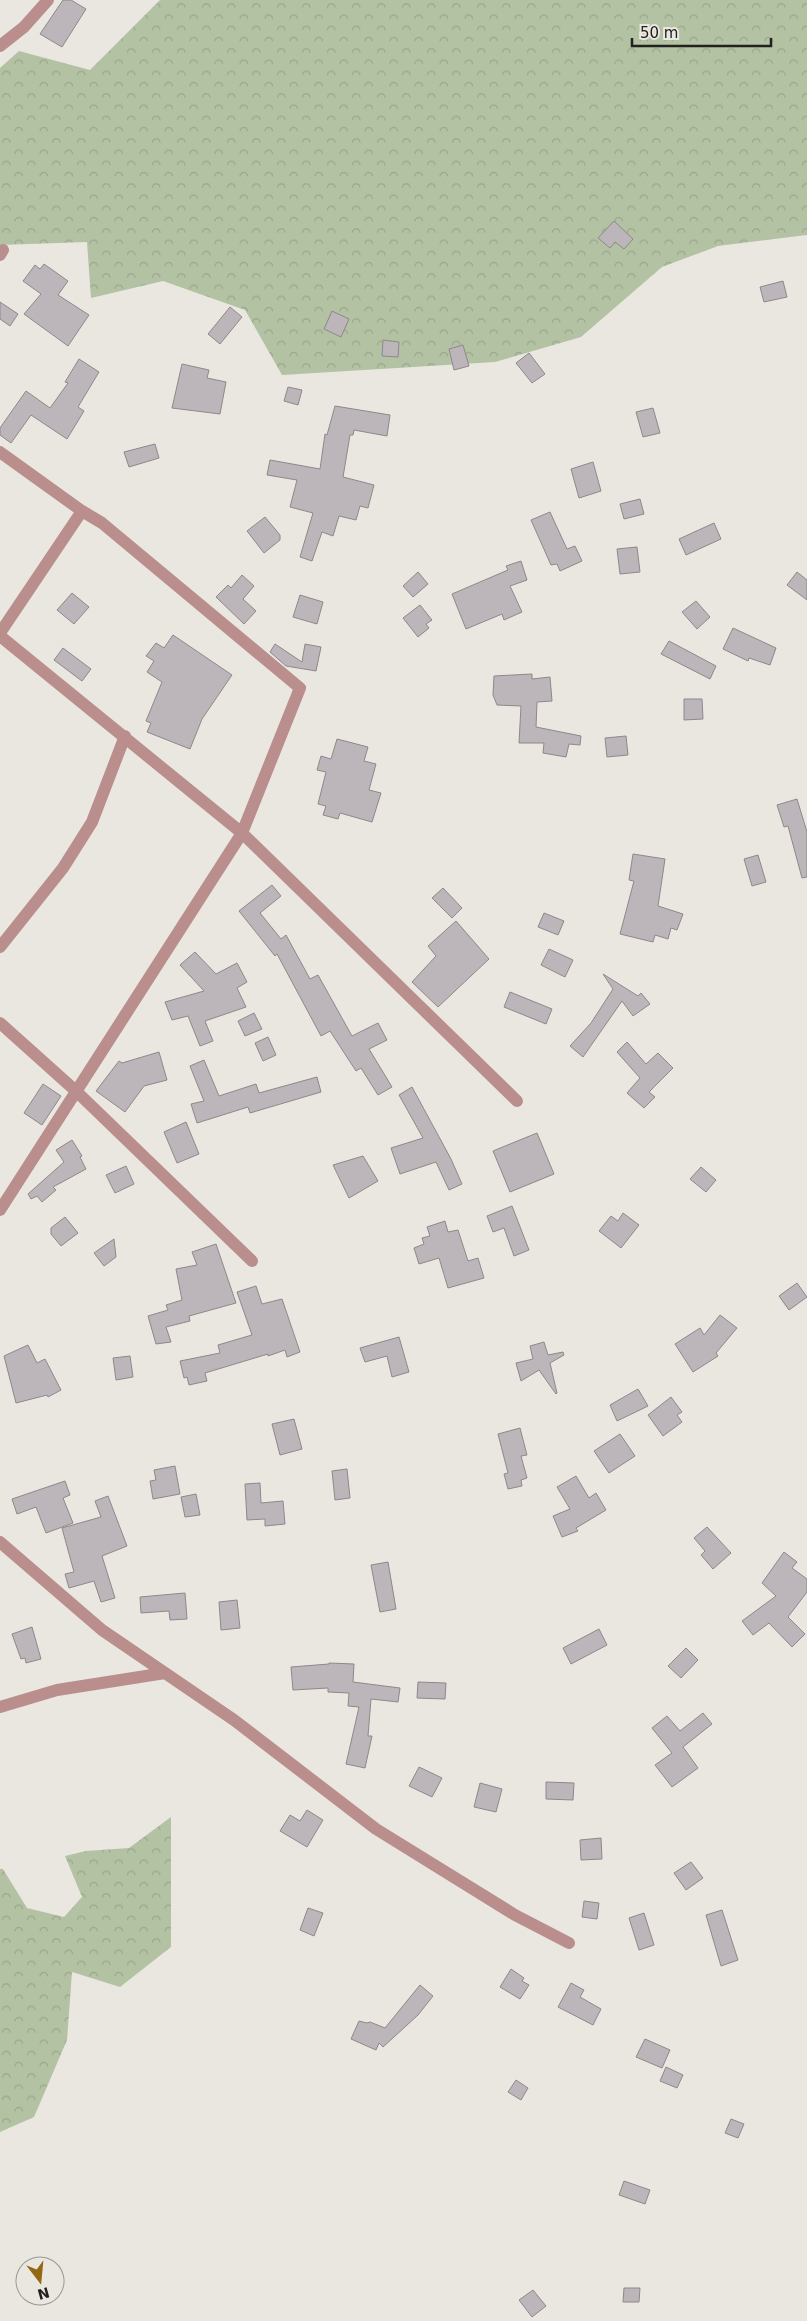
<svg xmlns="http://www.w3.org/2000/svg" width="807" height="2321" viewBox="0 0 807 2321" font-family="'DejaVu Sans',sans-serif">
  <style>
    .forest { fill: url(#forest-crowns) }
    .building { fill: #bcb5b9; stroke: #8e888b }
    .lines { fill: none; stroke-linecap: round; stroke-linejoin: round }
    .minor { stroke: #b98e8d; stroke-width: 12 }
  </style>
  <defs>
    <pattern id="forest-crowns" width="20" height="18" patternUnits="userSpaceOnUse" patternTransform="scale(1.25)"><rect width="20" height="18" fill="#b3c2a3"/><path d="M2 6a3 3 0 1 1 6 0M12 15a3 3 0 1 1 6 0" fill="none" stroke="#9aa68c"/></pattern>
  </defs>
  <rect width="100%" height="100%" fill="#eae7e1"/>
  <path class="forest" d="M160 0H807V235L718 246 662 267 581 337 495 362 282 375 245 310 163 281 91 298 87 242 0 245V68L19 51 90 70Z
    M171 1817V1947L120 1987 72 1972 67 2040 34 2117 0 2132V1869H3L27 1908 64 1917 82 1897 65 1856 86 1851 129 1848Z"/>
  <path class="building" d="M63 0H71L86 9 62 47 40 34Z
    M614 221 633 239 624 249 615 242 610 248 598 238Z
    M44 264 68 281 58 295 89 315 68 346 24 314 41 294 23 281 35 265 40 269Z
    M783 281 787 297 764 302 760 287Z
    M0 302 18 314 10 326 0 319Z
    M230 307 242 317 220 344 208 334Z
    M332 311 349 319 341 337 324 329Z
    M383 340 399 342 398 357 382 356Z
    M463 345 469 366 454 370 449 349Z
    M529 353 545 374 532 383 516 363Z
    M79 359 99 372 78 407 84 411 67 439 31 415 11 443 0 435V428L26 391 50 408 68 383 65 382Z
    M182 364 209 370 207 378 226 382 220 414 172 408Z
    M288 387 302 390 298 405 284 401Z
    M335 406 390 415 387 436 354 430 353 435H350L343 477 374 485 368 508 360 506 356 520 339 516 333 536 322 532 312 561 300 557 313 513 290 507 297 480 267 475 270 460 320 469 325 434 327 435Z
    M653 408 660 433 643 437 636 412Z
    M155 444 159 458 129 467 124 452Z
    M593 462 601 491 579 498 571 469Z
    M640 499 644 514 624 519 620 504Z
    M550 512 567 549 575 546 582 561 560 571 557 564 551 565 531 520Z
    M265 517 280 535V540L264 553 247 531Z
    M714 523 721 539 686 555 679 539Z
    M637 547 640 572 620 574 617 549Z
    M521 561 527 580 510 586 522 612 504 620 502 614 466 629 452 594 508 570 506 566Z
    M418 572 428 584 413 597 403 586Z
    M797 572 807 580V600L787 585Z
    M242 575 254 586 243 599 256 611 244 624 216 597 228 585 231 588Z
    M72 593 89 607 74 624 57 610Z
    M300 595 323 602 317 624 293 617Z
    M696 601 710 617 697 629 682 612Z
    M420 605 432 620 426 624 429 628 418 637 403 618Z
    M733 628 776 648 770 665 749 658 748 661 723 649Z
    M173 635 232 675 202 719 190 749 147 732 151 723 146 721 162 682 147 672 154 661 146 656 156 643 164 648Z
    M669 641 716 666 710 679 661 654Z
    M275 644 302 662 305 644 321 647 316 671 286 666 270 652Z
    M63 648 91 669 82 681 54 660Z
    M532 674V679L550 677 552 701 537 702 536 727 581 736 580 745 569 744 566 757 543 753 544 743H519L521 706 497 705 493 695 494 676Z
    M684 699H702L703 719 684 720Z
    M626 736 628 755 607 757 605 738Z
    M337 739 368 747 364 761 376 764 369 790 381 793 372 822 340 813 338 819 323 815 326 806 318 804 326 772 317 770 321 756 331 759Z
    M797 799 807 832V877L802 878 788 826 784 827 777 805Z
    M633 854 665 859 658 906 683 914 677 930 671 928 668 939 655 935 653 942 620 934 634 881 629 880Z
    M758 855 766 882 752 886 744 859Z
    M272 885 281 896 260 913 281 939 286 935 310 979 318 975 352 1036 378 1023 387 1040 369 1049 392 1087 378 1095 361 1068 356 1071 330 1031 321 1036 277 954 275 956 239 911Z
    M443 888 462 908 452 918 432 898Z
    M544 913 564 921 558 935 538 927Z
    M456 921 489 959 438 1007 412 982 436 956 428 946Z
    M549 949 573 960 565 977 541 965Z
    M195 952 216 974 237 963 247 982 237 988 246 1007 205 1021 213 1041 200 1046 188 1016 172 1020 165 1002 204 991 180 965Z
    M603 974 638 996 641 993 650 1004 633 1016 622 1001 583 1057 570 1046 591 1023 613 989Z
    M510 992 552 1009 546 1024 504 1007Z
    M254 1013 262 1029 245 1036 238 1021Z
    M268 1037 276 1055 263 1061 255 1043Z
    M627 1042 646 1064 658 1053 673 1068 649 1092 655 1097 644 1108 627 1093 640 1078 617 1052Z
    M159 1052 167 1080 144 1086 125 1112 96 1091 119 1061 122 1063Z
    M204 1060 219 1096 256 1084 259 1093 317 1077 321 1092 250 1113 248 1107 197 1123 191 1104 204 1101 190 1066Z
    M43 1084 61 1096 42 1125 24 1113Z
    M412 1087 451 1159 462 1184 449 1190 436 1162 400 1174 391 1148 423 1138 399 1095Z
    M186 1122 199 1154 177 1163 164 1132Z
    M537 1133 554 1174 510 1192 493 1151Z
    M72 1140 82 1156 80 1157 86 1169 53 1187 56 1190 42 1202 37 1196 31 1199 28 1194 64 1162 56 1150Z
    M363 1156 378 1181 349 1198 333 1165Z
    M126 1166 134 1184 115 1193 106 1175Z
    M701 1167 716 1180 706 1192 690 1179Z
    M512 1206 529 1250 514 1256 504 1228 493 1232 487 1216Z
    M623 1213 639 1225 621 1248 599 1231 611 1216 618 1221Z
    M65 1217 78 1233 61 1246 51 1234V1228Z
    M445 1221 448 1232 458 1230 468 1261 478 1258 484 1278 448 1288 439 1258 419 1264 414 1248 424 1244 422 1238 430 1236 427 1227Z
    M114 1239 116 1257 104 1266 94 1253Z
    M216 1244 236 1303 189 1316 190 1321 166 1327 171 1342 156 1344 148 1316 168 1310 166 1305 182 1300 176 1269 197 1265 192 1252Z
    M797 1283 807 1297 789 1310 779 1296Z
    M256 1286 262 1304 282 1299 300 1352 287 1357 285 1350 268 1356V1354L205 1373 207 1381 189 1385 187 1377 184 1378 180 1361 220 1353 218 1345 252 1335 237 1292Z
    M720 1315 737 1328 716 1353 718 1356 693 1372 675 1344 700 1328 704 1335Z
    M399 1337 409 1372 392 1377 387 1356 365 1362 360 1348Z
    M544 1342 548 1355 563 1352 564 1355 550 1363 557 1393 556 1394 539 1370 521 1381 516 1363 533 1359 530 1346Z
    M28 1345 37 1363 45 1359 61 1390 48 1397 47 1395 16 1403 4 1356Z
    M130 1356 133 1377 116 1380 113 1358Z
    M638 1389 648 1406 617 1421 610 1405Z
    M671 1397 682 1412 677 1415 682 1422 663 1436 648 1415Z
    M294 1419 302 1449 280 1455 272 1424Z
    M520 1428 527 1455 521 1456 527 1478 521 1480 522 1486 508 1489 504 1474 508 1473 498 1434Z
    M620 1434 635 1456 609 1473 594 1451Z
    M175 1466 180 1494 153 1499 150 1481 156 1480 154 1470Z
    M347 1469 350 1498 335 1500 332 1471Z
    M576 1476 589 1498 596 1493 606 1510 576 1528 578 1531 562 1537 553 1516 570 1509 557 1487Z
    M65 1481 70 1495 63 1498 73 1523 46 1533 36 1507 17 1514 12 1499Z
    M260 1483 261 1503 283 1501 285 1524 265 1526V1519L247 1520 245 1484Z
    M196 1494 200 1515 185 1517 181 1497Z
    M108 1496 127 1546 102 1556 115 1598 101 1602 94 1581 69 1588 65 1574 74 1572 62 1528 101 1517 95 1501Z
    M707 1527 731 1553 713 1569 701 1555 705 1551 694 1538Z
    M784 1552 797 1562 792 1568 807 1579V1592L788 1617 805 1634 792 1647 769 1623 753 1635 742 1621 776 1596 762 1583Z
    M388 1562 396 1609 380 1612 371 1565Z
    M185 1593 187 1619 170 1620 169 1611 141 1613 140 1597Z
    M237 1600 240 1628 221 1630 219 1602Z
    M32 1627 41 1659 26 1663 25 1658 21 1659 12 1634Z
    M599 1629 607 1645 571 1664 563 1648Z
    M686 1648 698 1660 681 1678 668 1666Z
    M329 1663 354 1664 353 1682 400 1688 398 1702 371 1699 368 1736H372L365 1768 346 1764 359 1707 348 1706 349 1693 328 1692V1688L293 1690 291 1667 329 1664Z
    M418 1682 446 1683 445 1699 417 1698Z
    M703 1713 712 1724 683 1747 698 1768 672 1787 655 1765 672 1753 652 1728 667 1716 680 1731Z
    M419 1767 442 1778 432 1797 409 1786Z
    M546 1782 574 1783 573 1800 546 1799Z
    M480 1783 502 1789 496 1812 474 1807Z
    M307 1810 323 1820 307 1847 280 1831 290 1815 300 1821Z
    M601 1838 602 1859 581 1860 580 1840Z
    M691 1862 703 1878 686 1890 674 1873Z
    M584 1901 599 1903 597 1919 582 1917Z
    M308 1908 323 1913 314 1936 300 1930Z
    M722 1910 738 1960 721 1966 706 1915Z
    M644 1913 654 1945 639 1950 629 1918Z
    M511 1969 524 1978 522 1981 529 1985 520 1999 500 1987Z
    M571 1983 584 1990 580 1997 601 2009 593 2025 558 2007Z
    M420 1985 433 1996 418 2015 383 2047 379 2043 376 2050 351 2039 359 2021 367 2023 370 2022 385 2028Z
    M645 2039 670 2050 662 2068 636 2057Z
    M666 2067 683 2075 677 2088 660 2081Z
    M516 2080 528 2088 521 2100 508 2092Z
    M731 2119 744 2124 738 2138 725 2133Z
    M624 2181 650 2190 645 2204 619 2195Z
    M624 2288H640L639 2302H623Z
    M533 2290 546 2306 532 2317 519 2300Z"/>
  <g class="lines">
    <path class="minor" d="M0 46 24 27 48 0
      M0 255 3 250
      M0 452 82 511
      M0 633 82 511 102 523 300 688 242 833 0 1210
      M0 636 242 833 517 1101
      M0 947 63 868 92 822 125 736
      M0 1023 77 1092 252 1261
      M0 1542 102 1630 234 1720 376 1829 515 1915 569 1943
      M0 1707 57 1690 165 1673"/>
  </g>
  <g transform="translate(40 2281) rotate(164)"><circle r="24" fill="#eae7e1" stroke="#9a9893"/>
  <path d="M0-4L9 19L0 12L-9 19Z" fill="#916911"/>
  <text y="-8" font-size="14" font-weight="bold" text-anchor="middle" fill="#22211f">N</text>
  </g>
  <path d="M632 38v8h139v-8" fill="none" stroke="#22211f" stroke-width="2.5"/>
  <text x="640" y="38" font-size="15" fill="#22211f" stroke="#eae7e1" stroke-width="4" paint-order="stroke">50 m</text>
</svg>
